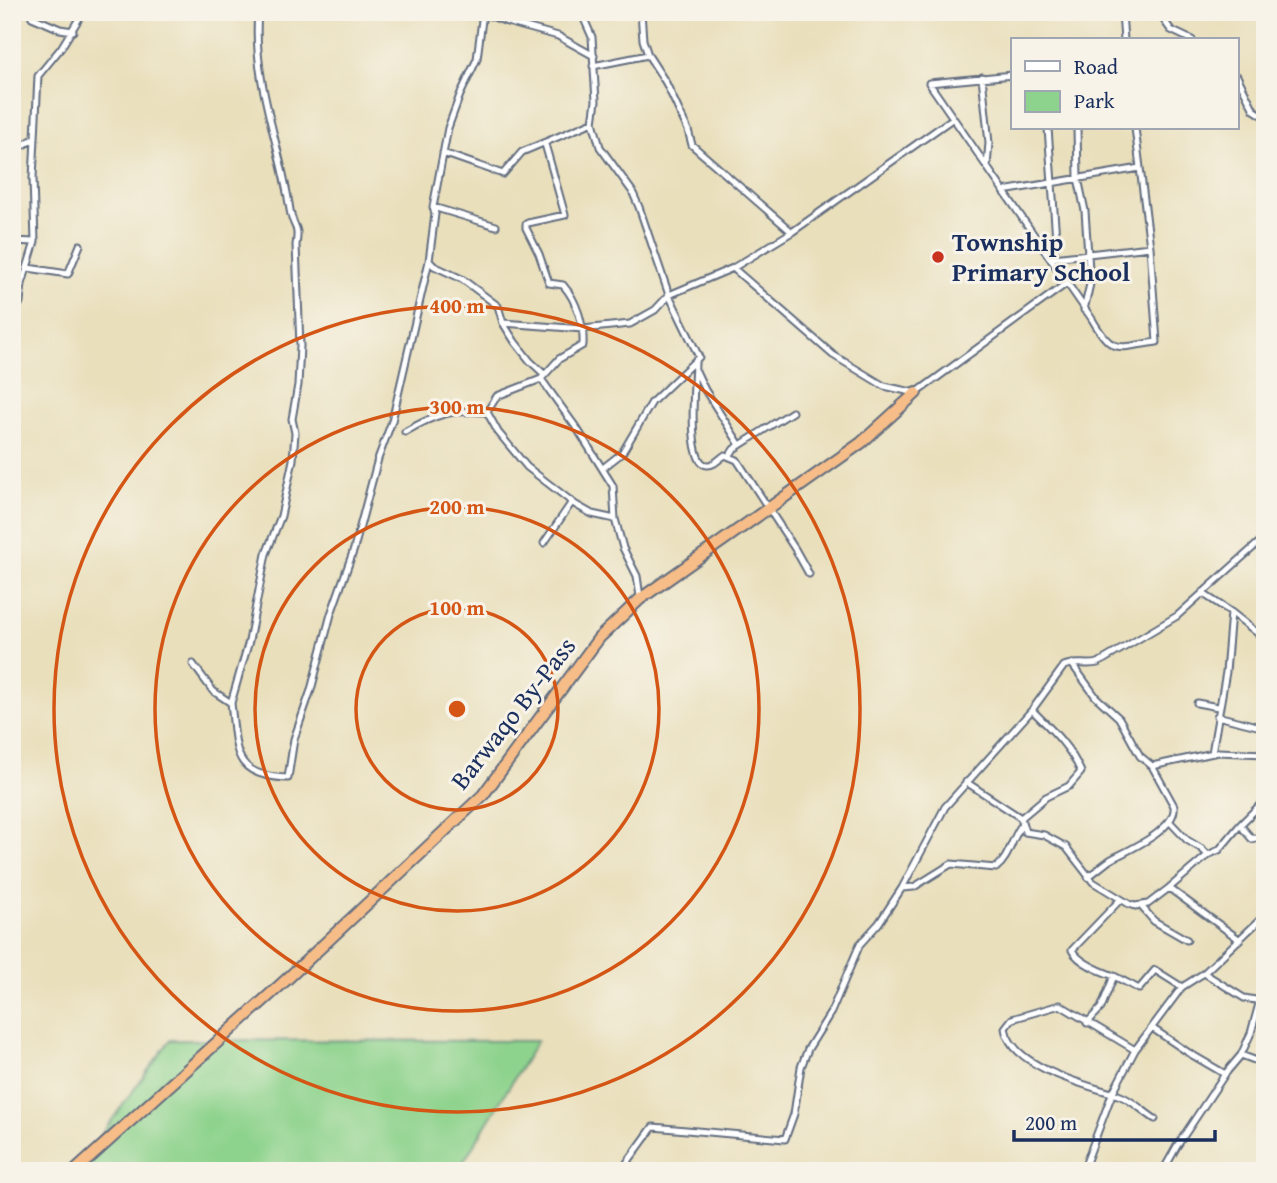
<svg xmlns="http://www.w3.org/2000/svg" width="1277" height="1183" viewBox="0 0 1277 1183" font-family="'Gentium Book Plus',serif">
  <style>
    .green { fill: #8ed38d; stroke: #548176; stroke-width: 2 }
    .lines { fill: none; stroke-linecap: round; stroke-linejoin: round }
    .street-casing { stroke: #636d7f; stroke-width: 9 }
    .highway-casing { stroke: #636d7f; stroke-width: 14 }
    .street { stroke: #fff; stroke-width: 5 }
    .highway { stroke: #f7bd88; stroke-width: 10 }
    .ring { fill: none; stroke: #d45514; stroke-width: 3.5 }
    .poi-dot { fill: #c8321e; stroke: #f7f3e8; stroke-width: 2.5 }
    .labels { text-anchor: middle; stroke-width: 6; stroke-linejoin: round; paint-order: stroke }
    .poi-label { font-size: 26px; font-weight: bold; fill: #1b2f5e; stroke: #f7f3e8; text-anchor: start }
    .street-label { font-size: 26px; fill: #1b2f5e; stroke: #f7f3e8 }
    .centre { fill: #d45514; stroke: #f7f3e8; stroke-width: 3.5 }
    .ring-label { font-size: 21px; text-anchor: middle; font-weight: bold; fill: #d45514; stroke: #f7f3e8; stroke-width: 6; stroke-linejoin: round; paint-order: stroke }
  </style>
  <rect width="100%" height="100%" fill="#f7f3e8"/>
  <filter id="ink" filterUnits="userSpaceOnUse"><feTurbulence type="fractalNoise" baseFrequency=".0143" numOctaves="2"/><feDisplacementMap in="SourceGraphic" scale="14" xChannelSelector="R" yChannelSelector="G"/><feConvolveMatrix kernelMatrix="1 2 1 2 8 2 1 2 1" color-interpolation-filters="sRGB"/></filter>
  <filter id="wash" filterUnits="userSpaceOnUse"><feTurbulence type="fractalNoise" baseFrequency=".00686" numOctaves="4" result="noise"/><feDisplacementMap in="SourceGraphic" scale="28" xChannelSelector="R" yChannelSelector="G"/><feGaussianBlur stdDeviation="1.57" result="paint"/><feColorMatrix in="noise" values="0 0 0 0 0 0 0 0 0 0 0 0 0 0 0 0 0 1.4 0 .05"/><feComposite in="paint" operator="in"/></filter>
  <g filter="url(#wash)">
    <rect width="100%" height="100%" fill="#e9dfbb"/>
    <path class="green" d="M170 1040 537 1041 458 1171H75Z"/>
  </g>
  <g filter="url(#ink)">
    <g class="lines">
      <defs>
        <path id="street" d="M30 12 32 17 60 29 73 31
          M581 12 592 37 596 101 593 122 600 147 632 191 639 207 669 295 699 357 652 402 622 453 603 468
          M641 12 643 40 648 55 666 83 688 130 692 145 792 232
          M1122 12 1124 40
          M1158 12 1171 30 1192 40
          M483 13 507 22 558 36 594 56
          M593 66 648 55
          M1013 75 929 83 1092 319C1113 356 1118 347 1157 342L1150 247 1135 128
          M1237 76 1254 110 1265 117
          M982 77 989 143 987 166
          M1048 128 1056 239 1053 261
          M1077 128 1078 178 1085 211 1090 284 1084 310
          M12 152 35 138 38 76 61 48 83 12
          M443 153 503 174 522 152 593 122
          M1003 191 1140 168
          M433 207 496 226
          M12 241 35 242
          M1053 258 1150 247
          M429 261 434 266 462 279 498 306 503 323 515 342 530 361 544 374
          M28 268 68 274 80 245
          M733 268 833 355 884 386 916 393 1067 283
          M12 319 20 302 22 284 35 242 33 178 35 138
          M503 323 583 329 630 324 655 310 669 295 733 268 792 232 952 119
          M695 362C695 378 686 464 707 465 714 466 720 458 725 455L737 460 795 549 809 574
          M696 371 705 390 740 445
          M541 379 578 430 613 486 615 519 623 548 637 576 640 597
          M487 412 498 432 527 467 576 505 592 514 615 519
          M405 432C437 413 450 410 487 412L497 396 541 379 559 359 583 345C584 324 577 301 563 285L549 283 539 254 526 228V224L528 223 565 215 545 144
          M730 455 734 449 792 412
          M544 543 572 502
          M1202 593 1231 612 1265 639
          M193 664 213 691 231 703C237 751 231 776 288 778L294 739 311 690 331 614 354 549 378 459 392 421 429 261 435 214 433 207 448 128 460 95 477 59 483 12
          M1072 664 1096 697 1119 718 1140 756 1152 766 1218 752 1265 754
          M231 703 249 641 266 554 281 516 293 460 295 433 292 419 298 385 300 346 296 245C300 223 292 228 290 210 280 143 252 80 258 12
          M1197 703 1218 707
          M1217 716 1265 728
          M1212 753 1226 672 1231 612
          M1261 755 1265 736
          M966 782 1021 818 1025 832 1044 835 1066 847 1093 882 1129 904 1135 906 1148 904 1169 888 1240 940
          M1021 818 1046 797 1069 786 1081 772C1070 746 1051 729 1032 710
          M1170 822 1187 840 1202 849 1208 855
          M1240 825 1252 839 1265 835
          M1088 877C1096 871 1103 865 1110 860 1128 850 1177 830 1174 806L1152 766
          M902 888 914 887 951 864 996 868C1010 857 1011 840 1021 826
          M1169 888 1208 855 1219 850 1240 825 1265 800
          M1141 906 1154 921 1187 940
          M1204 973 1244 998 1261 1001
          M1114 976C1100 971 1079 963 1072 950L1120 900
          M1087 1023 1101 1008 1114 976 1139 989 1155 970 1182 987
          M1152 1028 1189 1053 1225 1074
          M1135 1050 1060 1005 1012 1019 1005 1028C1011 1067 1086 1085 1118 1095 1131 1099 1144 1112 1155 1119
          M1241 1055 1265 1064
          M621 1171 653 1127 785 1139 794 1114 801 1067 808 1049 831 1012 860 944 879 923 902 888 945 807 1032 710 1064 666C1074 661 1086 666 1098 663L1177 616 1265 537
          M1083 1171 1112 1094 1135 1050 1182 987 1204 973 1265 915
          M1163 1171 1177 1146 1225 1074 1241 1055 1251 1033 1265 982"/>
        <path id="highway" d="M75 1171 286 980 483 795 599 638 640 599 861 443 916 393"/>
      </defs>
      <use href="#street" class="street-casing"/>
      <use href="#highway" class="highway-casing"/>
      <use href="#street" class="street"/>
      <use href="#highway" class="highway"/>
    </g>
  </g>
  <g class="ring">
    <circle cx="457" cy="709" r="101"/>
    <circle cx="457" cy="709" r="202"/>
    <circle cx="457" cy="709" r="302"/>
    <circle cx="457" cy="709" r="403"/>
  </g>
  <circle class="poi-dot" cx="938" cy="257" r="7"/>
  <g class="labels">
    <g class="poi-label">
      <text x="952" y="251">Township<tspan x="952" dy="30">Primary School</tspan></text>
    </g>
    <g class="street-label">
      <text transform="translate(513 713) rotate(-52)" y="9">Barwaqo By-Pass</text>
    </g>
  </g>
  <circle cx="457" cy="709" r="10" class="centre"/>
  <g class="ring-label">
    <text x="457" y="313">400 m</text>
    <text x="457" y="414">300 m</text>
    <text x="457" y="514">200 m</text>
    <text x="457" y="615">100 m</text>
  </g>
  <rect width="1277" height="1183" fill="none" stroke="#f7f3e8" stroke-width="42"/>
  <rect x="1011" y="38" width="228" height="91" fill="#f7f3e8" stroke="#9fa5b1" stroke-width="2"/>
  <rect x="1025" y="61" width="35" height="10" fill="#ffffff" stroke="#9fa5b1" stroke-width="2"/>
  <text x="1074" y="74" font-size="21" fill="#1b2f5e">Road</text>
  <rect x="1025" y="91" width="35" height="21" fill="#8ed38d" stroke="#9fa5b1" stroke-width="2"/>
  <text x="1074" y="108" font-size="21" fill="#1b2f5e">Park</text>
  <path d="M1014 1130v10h201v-10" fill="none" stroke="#1b2f5e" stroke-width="3.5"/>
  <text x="1025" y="1130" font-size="21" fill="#1b2f5e" stroke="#f7f3e8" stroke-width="5" paint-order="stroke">200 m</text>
</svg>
